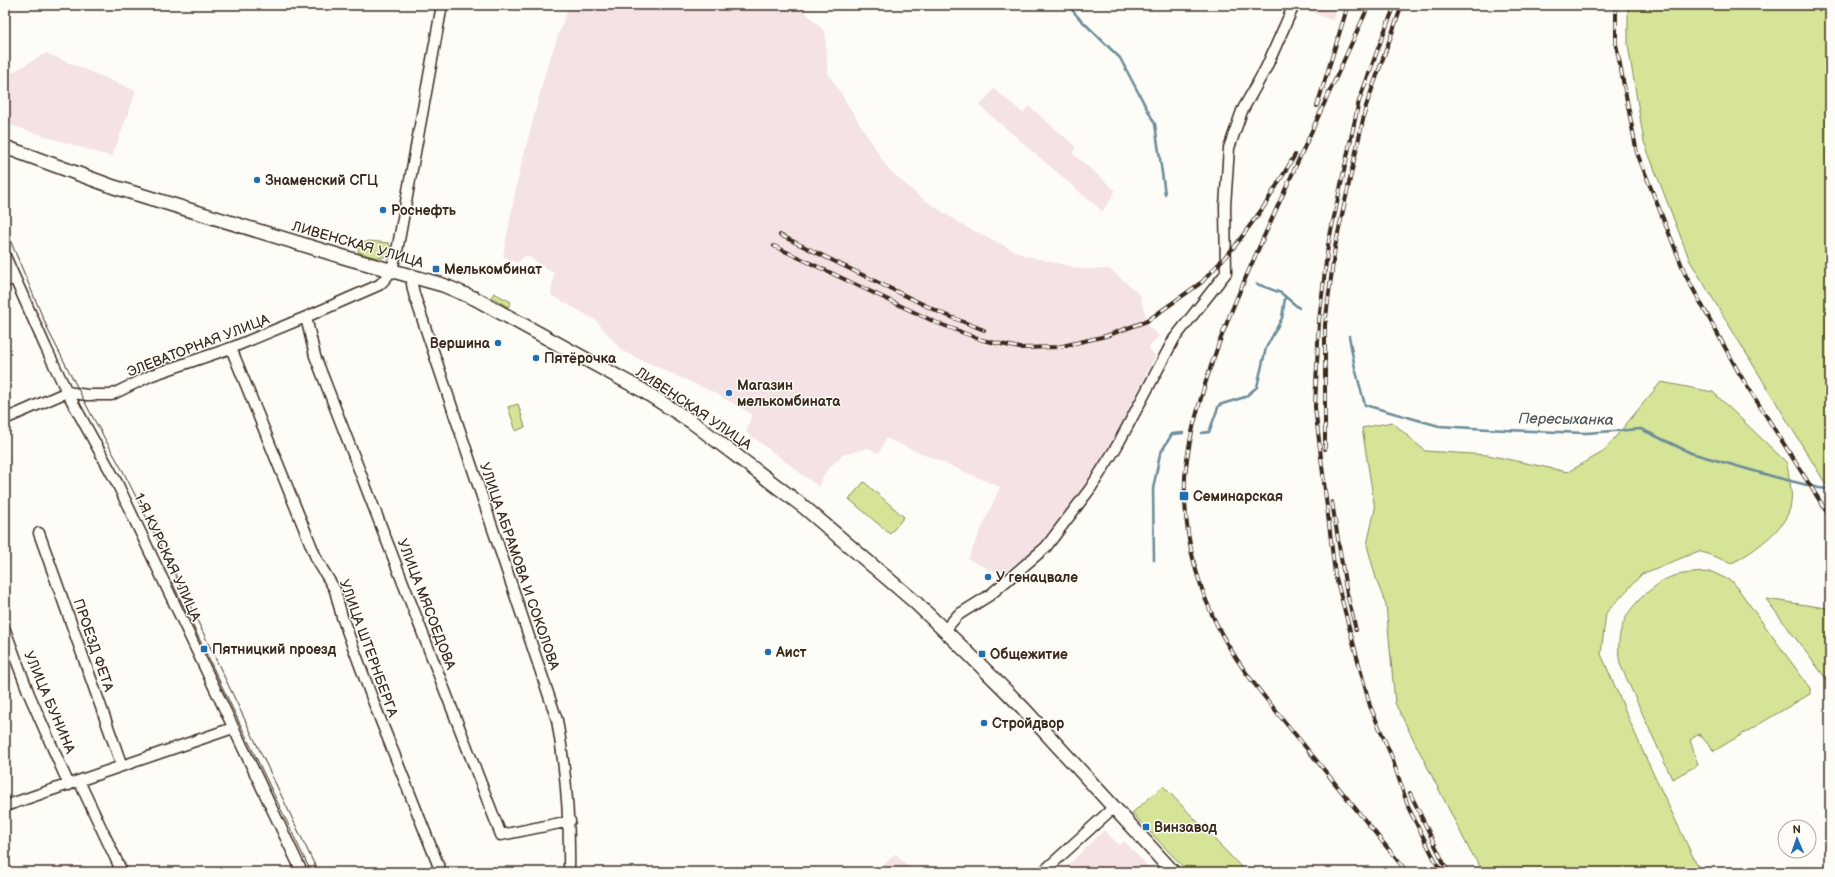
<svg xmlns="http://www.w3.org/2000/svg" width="1835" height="877" viewBox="0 0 1835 877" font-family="'Balsamiq Sans',sans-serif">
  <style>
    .built { fill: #f4e2e4 }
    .green { fill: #d5e497; stroke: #88875a }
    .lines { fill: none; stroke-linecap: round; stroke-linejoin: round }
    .stream { stroke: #698b98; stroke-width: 2.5 }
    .minor-casing { stroke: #3b2a1e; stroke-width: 13 }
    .major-casing { stroke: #3b2a1e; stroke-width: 16 }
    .minor { stroke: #fdfcf7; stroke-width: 10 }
    .major { stroke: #fdfcf7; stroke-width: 13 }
    .tram { stroke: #3b2a1e; stroke-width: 1 }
    .rail-casing { stroke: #3b2a1e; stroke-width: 4 }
    .rail { stroke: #fdfcf7; stroke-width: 2.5; stroke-dasharray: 8; stroke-linecap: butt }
    .poi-dot { fill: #1f6fb2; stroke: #fdfcf7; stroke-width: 1.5 }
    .labels { text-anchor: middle; stroke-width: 3; stroke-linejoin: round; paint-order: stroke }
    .poi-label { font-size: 14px; font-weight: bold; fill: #3b2a1e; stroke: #fdfcf7; text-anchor: start }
    .street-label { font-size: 14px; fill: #3b2a1e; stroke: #fdfcf7 }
    .water-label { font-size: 15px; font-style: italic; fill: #525a5b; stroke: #fdfcf7 }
  </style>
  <rect width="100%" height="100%" fill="#fdfcf7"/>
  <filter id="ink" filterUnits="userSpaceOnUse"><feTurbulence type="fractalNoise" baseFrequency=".025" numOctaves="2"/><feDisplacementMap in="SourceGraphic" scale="8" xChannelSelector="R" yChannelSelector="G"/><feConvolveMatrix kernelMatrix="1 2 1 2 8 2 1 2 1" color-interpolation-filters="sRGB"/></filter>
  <g filter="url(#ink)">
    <path class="built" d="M569 5H798L825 32 828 73 888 169 921 198 966 227 1023 255 1081 269H1110L1140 295 1148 326 1159 336 1148 347 1155 356 1111 446 1089 482 1051 529 1033 550 1001 575 968 559 1000 487 886 438 879 453 868 448 842 455 827 470 823 476 819 487 746 432 752 414 715 393 622 351 596 320 551 295 554 273 526 255 517 263 503 256 519 174 546 70Z
      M1306 5H1338L1333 21 1305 9Z
      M46 53 136 91 112 157 10 125 5 100V77Z
      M994 89 1023 113 1029 106 1076 147 1072 153 1115 190 1110 201 1102 211 980 106Z
      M1104 830 1119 845 1124 841 1153 872H1061Z
      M896 854 913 872H877L895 854Z"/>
    <path class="green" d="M1628 5H1830V491L1690 261 1644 142 1628 45Z
      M369 241 389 243 392 251C381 263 372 256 358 252 358 245 363 243 369 241Z
      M494 293 511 302 508 307 491 297Z
      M1661 382 1713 392 1787 463C1788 475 1793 491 1791 503 1789 527 1752 553 1732 563L1699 551 1642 574 1606 613 1601 654 1644 754 1694 859 1702 872H1484L1471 853 1395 703 1386 605 1377 582 1367 545 1375 509 1362 428 1392 422 1425 451 1488 455 1568 472 1603 452Z
      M518 404 525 427 516 431 508 407Z
      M864 482 904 517 890 534 849 499Z
      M1712 572 1733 582 1810 688V694L1714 751 1699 734 1690 740 1698 765 1672 779 1620 664C1615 633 1624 611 1649 591 1654 588 1658 583 1664 580 1679 572 1696 573 1712 572Z
      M1766 599 1826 608 1830 612V684Z
      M1163 786 1246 872H1188L1132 813Z"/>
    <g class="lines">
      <path class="stream" d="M1068 5 1078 17 1120 58 1155 124 1165 194
        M1257 284 1281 293 1299 308
        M1349 336 1355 368 1365 405 1439 426 1505 430 1586 433 1641 429 1691 453 1775 477 1819 488 1830 489
        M1202 433 1209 432 1219 405 1245 397 1257 387 1266 348 1282 318 1285 298
        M1154 560 1153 489 1160 454 1172 434 1183 433"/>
      <defs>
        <path id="minor" d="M5 256 46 348 67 392 117 483 302 872
          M414 276 412 284 414 294 557 720C566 771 570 820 569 872
          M5 281 15 279
          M306 317 315 356 501 835 570 821
          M231 348 317 560 335 590 342 617 375 706 441 872
          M5 419 67 392 87 395H111L152 375 231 348 306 317 379 285C391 275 393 266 397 251L442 5
          M39 533 122 766
          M5 630 29 694 69 785
          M944 631 958 615 990 595 1046 547 1090 489 1117 446 1174 339 1226 273 1225 206 1229 148 1242 111 1266 68 1294 5
          M79 781 122 872
          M5 806 233 728
          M1043 872 1113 808"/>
        <path id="major" d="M5 147 114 187 347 258 443 285 476 299 642 390 692 422 804 507 915 602 969 654 1023 708 1173 872"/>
      </defs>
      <use href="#minor" class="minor-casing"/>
      <use href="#major" class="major-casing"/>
      <use href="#minor" class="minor"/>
      <use href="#major" class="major"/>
      <path class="tram" d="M5 228 49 332 91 414 124 473 174 572 318 872
        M172 582 311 872"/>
      <defs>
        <path id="rail" d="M1369 5C1336 78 1303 150 1270 223 1243 283 1216 342 1199 405 1192 429 1187 452 1185 477 1183 531 1196 585 1221 633 1242 672 1271 705 1299 739 1335 783 1371 828 1407 872
          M1395 5 1383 35 1359 101 1328 245 1319 321 1315 407 1335 574 1370 706 1391 755 1409 809 1441 872
          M1616 5V44L1637 153 1686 276 1739 373 1830 517
          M1317 106 1348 5
          M780 235 941 313 984 330
          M774 246 935 322 982 340 1020 348 1058 347 1106 336 1147 321 1202 282 1235 246 1265 205 1295 155
          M1325 449V325L1335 247 1366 106 1402 5
          M1332 502 1346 589 1356 630
          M1410 793 1448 872"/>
      </defs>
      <use href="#rail" class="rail-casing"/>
      <use href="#rail" class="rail"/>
    </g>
  </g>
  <g class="poi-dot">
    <circle cx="257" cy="180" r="4"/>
    <circle cx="383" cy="210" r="4"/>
    <rect x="432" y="265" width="8" height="8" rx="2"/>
    <circle cx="498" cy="343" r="4"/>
    <circle cx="536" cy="358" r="4"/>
    <circle cx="729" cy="393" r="4"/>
    <rect x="1179" y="491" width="10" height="10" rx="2"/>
    <circle cx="988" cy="577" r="4"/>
    <rect x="200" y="645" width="8" height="8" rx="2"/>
    <circle cx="768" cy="652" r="4"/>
    <rect x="978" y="650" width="8" height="8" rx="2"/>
    <circle cx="984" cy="723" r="4"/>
    <rect x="1142" y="823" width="8" height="8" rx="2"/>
  </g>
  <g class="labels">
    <g class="poi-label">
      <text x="265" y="185">Знаменский СГЦ</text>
      <text x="391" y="215">Роснефть</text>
      <text x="444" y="274">Мелькомбинат</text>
      <text x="490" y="348" text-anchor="end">Вершина</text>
      <text x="544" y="363">Пятёрочка</text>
      <text x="737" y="390">Магазин<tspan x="737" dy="16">мелькомбината</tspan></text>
      <text x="1193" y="501">Семинарская</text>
      <text x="996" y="582">У генацвале</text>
      <text x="212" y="654">Пятницкий проезд</text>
      <text x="776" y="657">Аист</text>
      <text x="990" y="659">Общежитие</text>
      <text x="992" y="728">Стройдвор</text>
      <text x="1154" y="832">Винзавод</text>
    </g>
    <g class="street-label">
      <text transform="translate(358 244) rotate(16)" y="5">ЛИВЕНСКАЯ УЛИЦА</text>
      <text transform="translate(198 345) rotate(-21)" y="5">ЭЛЕВАТОРНАЯ УЛИЦА</text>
      <text transform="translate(694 408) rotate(34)" y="5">ЛИВЕНСКАЯ УЛИЦА</text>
      <text transform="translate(168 557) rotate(65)" y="5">1-Я КУРСКАЯ УЛИЦА</text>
      <text transform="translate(520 566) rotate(71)" y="5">УЛИЦА АБРАМОВА И СОКОЛОВА</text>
      <text transform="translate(427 604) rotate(69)" y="5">УЛИЦА МЯСОЕДОВА</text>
      <text transform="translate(94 645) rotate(71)" y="5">ПРОЕЗД ФЕТА</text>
      <text transform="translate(369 648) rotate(70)" y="5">УЛИЦА ШТЕРНБЕРГА</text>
      <text transform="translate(50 702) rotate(67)" y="5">УЛИЦА БУНИНА</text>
    </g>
    <g class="water-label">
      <text transform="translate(1566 419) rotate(1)" y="5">Пересыханка</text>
    </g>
  </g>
  <rect width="1835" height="877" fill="none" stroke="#fdfcf7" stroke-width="20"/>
  <rect x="10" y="10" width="1815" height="857" fill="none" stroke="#3b2a1e" stroke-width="1.5" filter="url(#ink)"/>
  <g transform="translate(1797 839) rotate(358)"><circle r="19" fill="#fdfcf7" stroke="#afa8a0"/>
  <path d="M0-3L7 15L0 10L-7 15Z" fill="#1f6fb2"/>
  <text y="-6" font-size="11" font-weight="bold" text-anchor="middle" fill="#3b2a1e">N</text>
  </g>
</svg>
